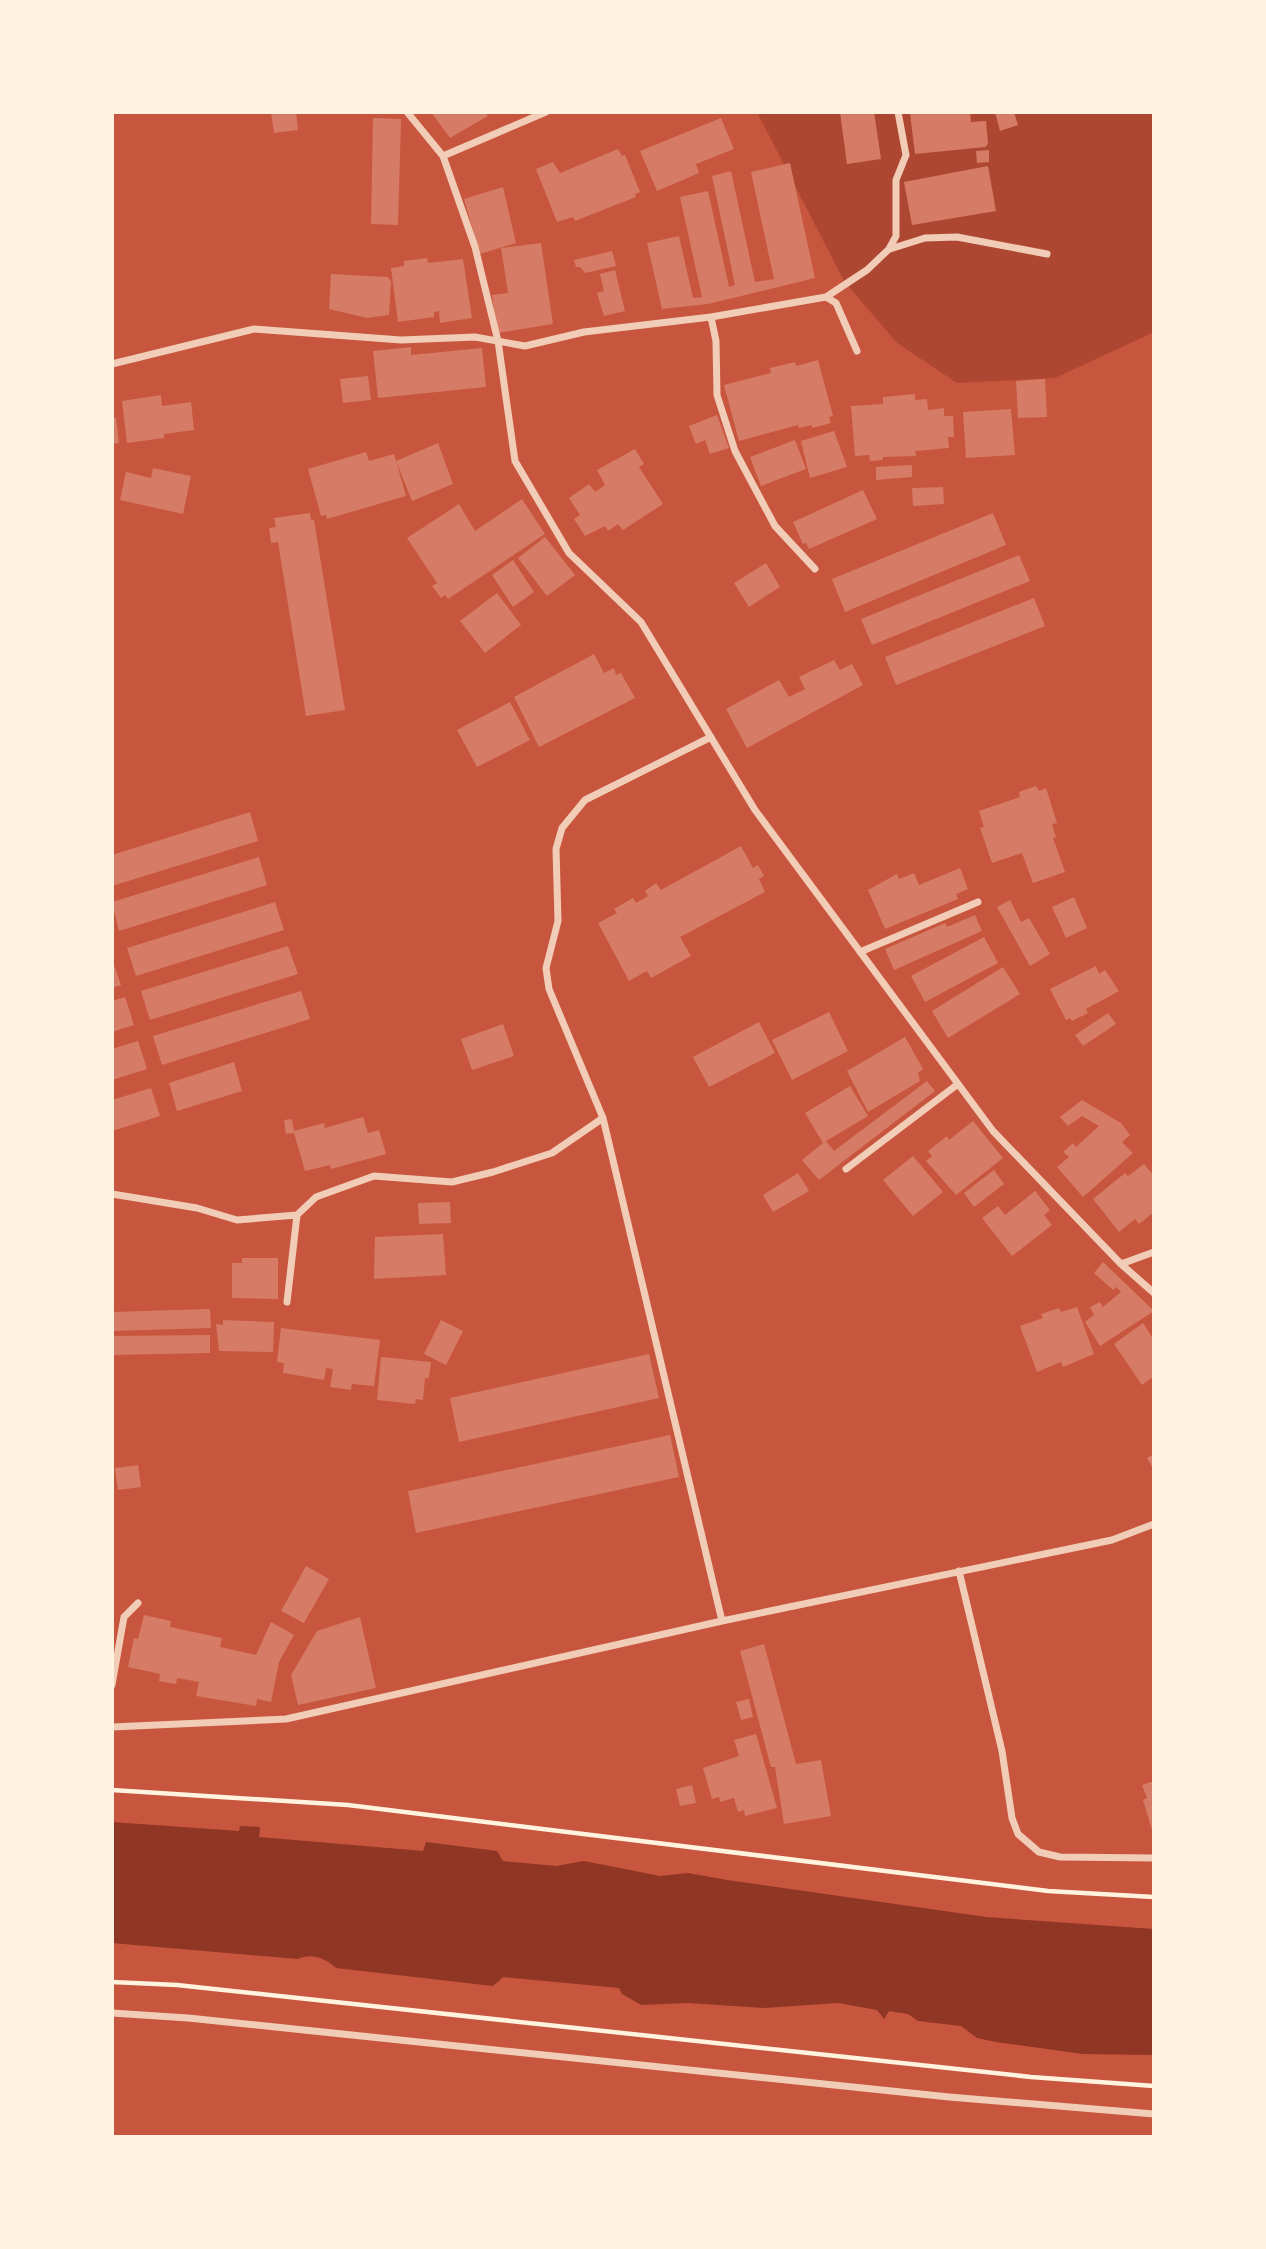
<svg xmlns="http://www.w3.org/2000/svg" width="1266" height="2249" viewBox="0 0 1266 2249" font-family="Lato,sans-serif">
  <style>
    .green { fill: #ae4732 }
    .water { fill: #8f3625 }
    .building { fill: #d67c66 }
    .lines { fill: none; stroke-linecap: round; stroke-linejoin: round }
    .path { stroke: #fff3e0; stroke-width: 4.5 }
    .minor { stroke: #f1ccb7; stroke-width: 7 }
  </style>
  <rect width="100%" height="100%" fill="#c8553d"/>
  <path class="green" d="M757 112H1154V332L1055 378 957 383 897 343 844 281Z"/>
  <path class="water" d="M112 1822 239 1831 240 1826 260 1827 259 1837 423 1851 426 1842 497 1851 503 1861 556 1866 584 1861 660 1876 688 1873 727 1880 986 1917 1154 1929V2055L1083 2054 996 2042 977 2038 961 2026 918 2021 908 2014 889 2011 884 2019 877 2010 838 2003 764 2008 687 2003 641 2005 622 1994 619 1988 503 1977 493 1986 336 1968C327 1959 311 1952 298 1959L112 1943Z"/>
  <path class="building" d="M271 112H296L298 130 274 133Z
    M431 112H485L488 116 450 138Z
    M840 112H874L881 159 847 164Z
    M970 112 971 122 986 121 988 144 985 147 915 154 910 113Z
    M995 112H1014L1018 125 1000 131Z
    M373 118 401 119 398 225 371 224Z
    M721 118 734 149 696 164 699 173 657 191 640 151Z
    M618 149 622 156 625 155 640 192 635 194 636 197 575 221 573 217 557 222 536 169 553 162 560 173Z
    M989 150V162L977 163 976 151Z
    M790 163 815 278 708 304 662 309 647 243 679 236 693 298 702 297 680 197 708 191 729 287 735 285 712 176 731 171 755 282 774 279 751 172Z
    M988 166 996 211 912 225 904 182Z
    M503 187 516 243 480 254 464 199Z
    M541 243 553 324 497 333 492 295 508 293 501 248Z
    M612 251 616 266 585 273 580 267H576L574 260Z
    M427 258 428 263 463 259 472 318 440 323 439 311 434 312V317L398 322 391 268 404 266V261Z
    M615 270 625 311 604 316 597 293 604 291 600 274Z
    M331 274 388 277 391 282 389 315 367 318 329 309Z
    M411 347V355L482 348 486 387 378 398 373 351Z
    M818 360 833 416 829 417 831 423 812 428V425L799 428 798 425 739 441 724 385 771 373 770 368 795 362 796 366Z
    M368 376 371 400 343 403 340 379Z
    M1045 379 1047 417 1018 418 1016 381Z
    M915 394V400L927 399 928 410 944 408V416H953L954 437H948L949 448 915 451 916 456 883 457V460L870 461 869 455 855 456 851 406 883 404V397Z
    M161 395 162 406 191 402 194 430 164 434V438L127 443 122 401Z
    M1011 409 1015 455 966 458 963 412Z
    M717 415 729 448 710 454 705 440 696 444 689 426Z
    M112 418H116L119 443 112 444Z
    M834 431 847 467 810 478 801 441Z
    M795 440 806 469 761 486 750 457Z
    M438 443 453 484 412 501 396 461Z
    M635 449 644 464 639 467 663 504 623 530 618 524 608 531 605 526 585 536 574 519 580 515 569 498 589 484 595 492 605 485 597 470Z
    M366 452 369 461 394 454 406 496 327 519 326 515 321 516 308 469Z
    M912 465V477L876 480V467Z
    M153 468 191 476 183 514 120 500 126 472 151 478Z
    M943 487 944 504 913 506 912 488Z
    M863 490 877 519 809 549 806 543 803 544 793 522Z
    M522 499 545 534 448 599 445 595 441 598 432 586 437 583 407 538 459 504 475 531Z
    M310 513 311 520H314L345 710 306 716 278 542 271 543 269 528 276 527 274 518Z
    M993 513 1006 545 845 612 832 579Z
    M545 537 575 575 547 596 518 558Z
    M1019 555 1030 581 872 645 861 619Z
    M513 560 534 592 513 607 492 575Z
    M766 563 780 587 749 607 734 583Z
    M497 593 521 625 485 653 460 621Z
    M1034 598 1045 626 896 685 885 657Z
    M594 654 604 673 614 668 616 675 621 673 635 698 539 747 514 697Z
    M834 660 840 670 852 664 863 685 747 748 726 709 779 680 789 697 805 689 799 677Z
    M510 702 530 740 477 767 457 730Z
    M1036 786 1039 791 1046 788 1057 823 1052 824 1056 837 1053 838 1065 872 1033 883 1022 853 992 863 980 828 984 827 979 811 1020 797 1019 792Z
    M250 812 258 841 112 886V855Z
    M741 846 753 868 758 865 764 876 759 879 765 892 680 937 691 956 651 978 647 971 629 981 598 923 617 913 614 909 633 898 636 903 648 896 645 891 656 883 661 890Z
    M259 857 267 885 119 931 112 902Z
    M960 868 968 889 956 894 958 899 885 929 868 890 897 874 899 879 914 873 919 885Z
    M1074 897 1087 928 1066 938 1052 907Z
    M1010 900 1021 922 1029 918 1050 954 1030 966 997 907Z
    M275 902 284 930 136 976 127 948Z
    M975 915 982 931 894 970 885 949 945 923 947 927Z
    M984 937 998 963 925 1002 911 976Z
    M288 946 298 974 150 1020 141 991Z
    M112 959 121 985 112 988Z
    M1096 966 1099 974 1105 970 1119 991 1086 1009 1088 1013 1072 1021 1070 1018 1066 1020 1050 989Z
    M1003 967 1020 994 948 1038 932 1011Z
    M301 991 310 1019 162 1065 153 1036Z
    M125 997 134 1025 112 1032V1001Z
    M829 1012 848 1051 792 1080 772 1040Z
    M1108 1013 1116 1024 1083 1046 1075 1035Z
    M759 1022 775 1053 709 1087 693 1057Z
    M503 1024 514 1056 472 1070 461 1039Z
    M905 1037 923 1069 918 1073 920 1081 868 1112 847 1071Z
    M138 1041 147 1069 112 1080V1049Z
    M234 1062 242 1091 177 1111 169 1083Z
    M927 1081 935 1091 819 1180 802 1160 823 1143 805 1113 850 1086 868 1116 826 1141 834 1151Z
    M151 1088 160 1116 112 1131V1100Z
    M1082 1100 1121 1123 1130 1135 1122 1142 1133 1153 1083 1197 1057 1167 1069 1157 1063 1152 1073 1143 1076 1147 1099 1126 1082 1116 1068 1126 1060 1117Z
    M363 1117 368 1133 379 1130 386 1154 331 1169 330 1165 305 1171 294 1133 286 1134 284 1120 292 1119 294 1131 324 1123 325 1128Z
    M973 1121 1003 1158 956 1195 926 1161 932 1156 928 1151 947 1136 949 1140Z
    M913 1156 943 1192 913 1216 883 1180Z
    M1144 1164 1154 1176V1212L1139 1224 1135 1219 1119 1232 1093 1199 1125 1173 1128 1176Z
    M994 1170 1004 1184 974 1207 964 1193Z
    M798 1173 809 1191 773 1212 763 1195Z
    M1035 1191 1050 1210 1044 1215 1052 1225 1012 1256 982 1218 998 1206 1005 1215Z
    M450 1202 451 1223 419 1224 418 1203Z
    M443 1234 446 1275 374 1279 375 1237Z
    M242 1258H278V1299L232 1298V1263H242Z
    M1103 1262 1154 1311 1100 1346 1085 1322 1094 1315 1090 1307 1100 1302 1103 1307 1121 1292 1116 1287 1113 1290 1094 1273Z
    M1077 1307 1094 1354 1063 1367 1061 1362 1037 1372 1020 1326 1043 1318 1041 1314 1059 1308 1061 1312Z
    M210 1309 211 1328 112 1331V1312Z
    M223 1320 274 1322 273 1352 219 1351 216 1324 223 1325Z
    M441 1320 463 1331 446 1365 424 1354Z
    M1143 1323 1154 1340V1376L1142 1385 1114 1344Z
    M281 1328 380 1340 374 1386 352 1384 351 1390 330 1387 333 1369 326 1368 324 1380 283 1373 284 1363 277 1362Z
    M210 1335V1353L112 1355V1336Z
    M649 1354 659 1398 459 1442 450 1398Z
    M381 1357 431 1362 429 1378H425L423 1400 416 1399 415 1404 377 1400Z
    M670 1435 679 1477 416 1533 408 1491Z
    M1154 1454V1470L1147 1458Z
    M138 1465 141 1487 118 1490 115 1468Z
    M306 1566 329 1579 304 1623 281 1611Z
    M144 1615 171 1621 170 1627 222 1638 220 1647 256 1655 271 1622 294 1635 279 1662 271 1702 257 1699 256 1706 196 1696 199 1682 177 1678 176 1684 159 1681 160 1674 128 1667 134 1638 138 1639Z
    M360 1617 376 1688 298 1705 291 1675 317 1631Z
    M764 1644 796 1764 821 1760 831 1816 784 1824 775 1767H771L740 1651Z
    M749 1699 753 1717 741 1720 736 1702Z
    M756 1734 777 1808 745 1816 744 1810 738 1812 734 1798 720 1802 719 1797 712 1799 703 1768 739 1756 734 1740Z
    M1154 1781V1833H1153L1143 1800 1147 1798 1142 1785Z
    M692 1785 696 1803 680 1806 676 1789Z"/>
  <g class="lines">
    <path class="path" d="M112 1790 348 1805 1048 1891 1154 1897
      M112 1982 177 1985 1031 2077 1154 2086"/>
    <path class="minor" d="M407 112 443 156 475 247 498 341 515 461 569 553 641 622 755 810 993 1131 1121 1264 1154 1293
      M443 156 546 112
      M890 249 925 238 957 237 1047 254
      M826 297 836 303 857 351
      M711 317 716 341 717 395 735 451 775 526 815 569
      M112 364 254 329 401 340 475 337 525 346 584 332 711 317 826 297 867 270 889 249 896 236V180L906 155 898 112
      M711 737 585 800 562 828 556 849 558 921 546 968 549 989 603 1118 722 1621
      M860 952 978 902
      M846 1169 958 1084
      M112 1194 197 1208 237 1220 297 1215 316 1197 374 1176 452 1182 493 1172 552 1153 603 1118
      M1121 1264 1154 1252
      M287 1302 297 1215
      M959 1571 1002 1751 1012 1818 1018 1834 1039 1852 1060 1857 1154 1858
      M112 1685 124 1617 138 1603
      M112 1727 286 1719 722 1621 1112 1540 1154 1524
      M112 2013 188 2018 949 2097 1154 2114"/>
  </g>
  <rect width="1266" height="2249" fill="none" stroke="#fff3e0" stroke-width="228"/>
</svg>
